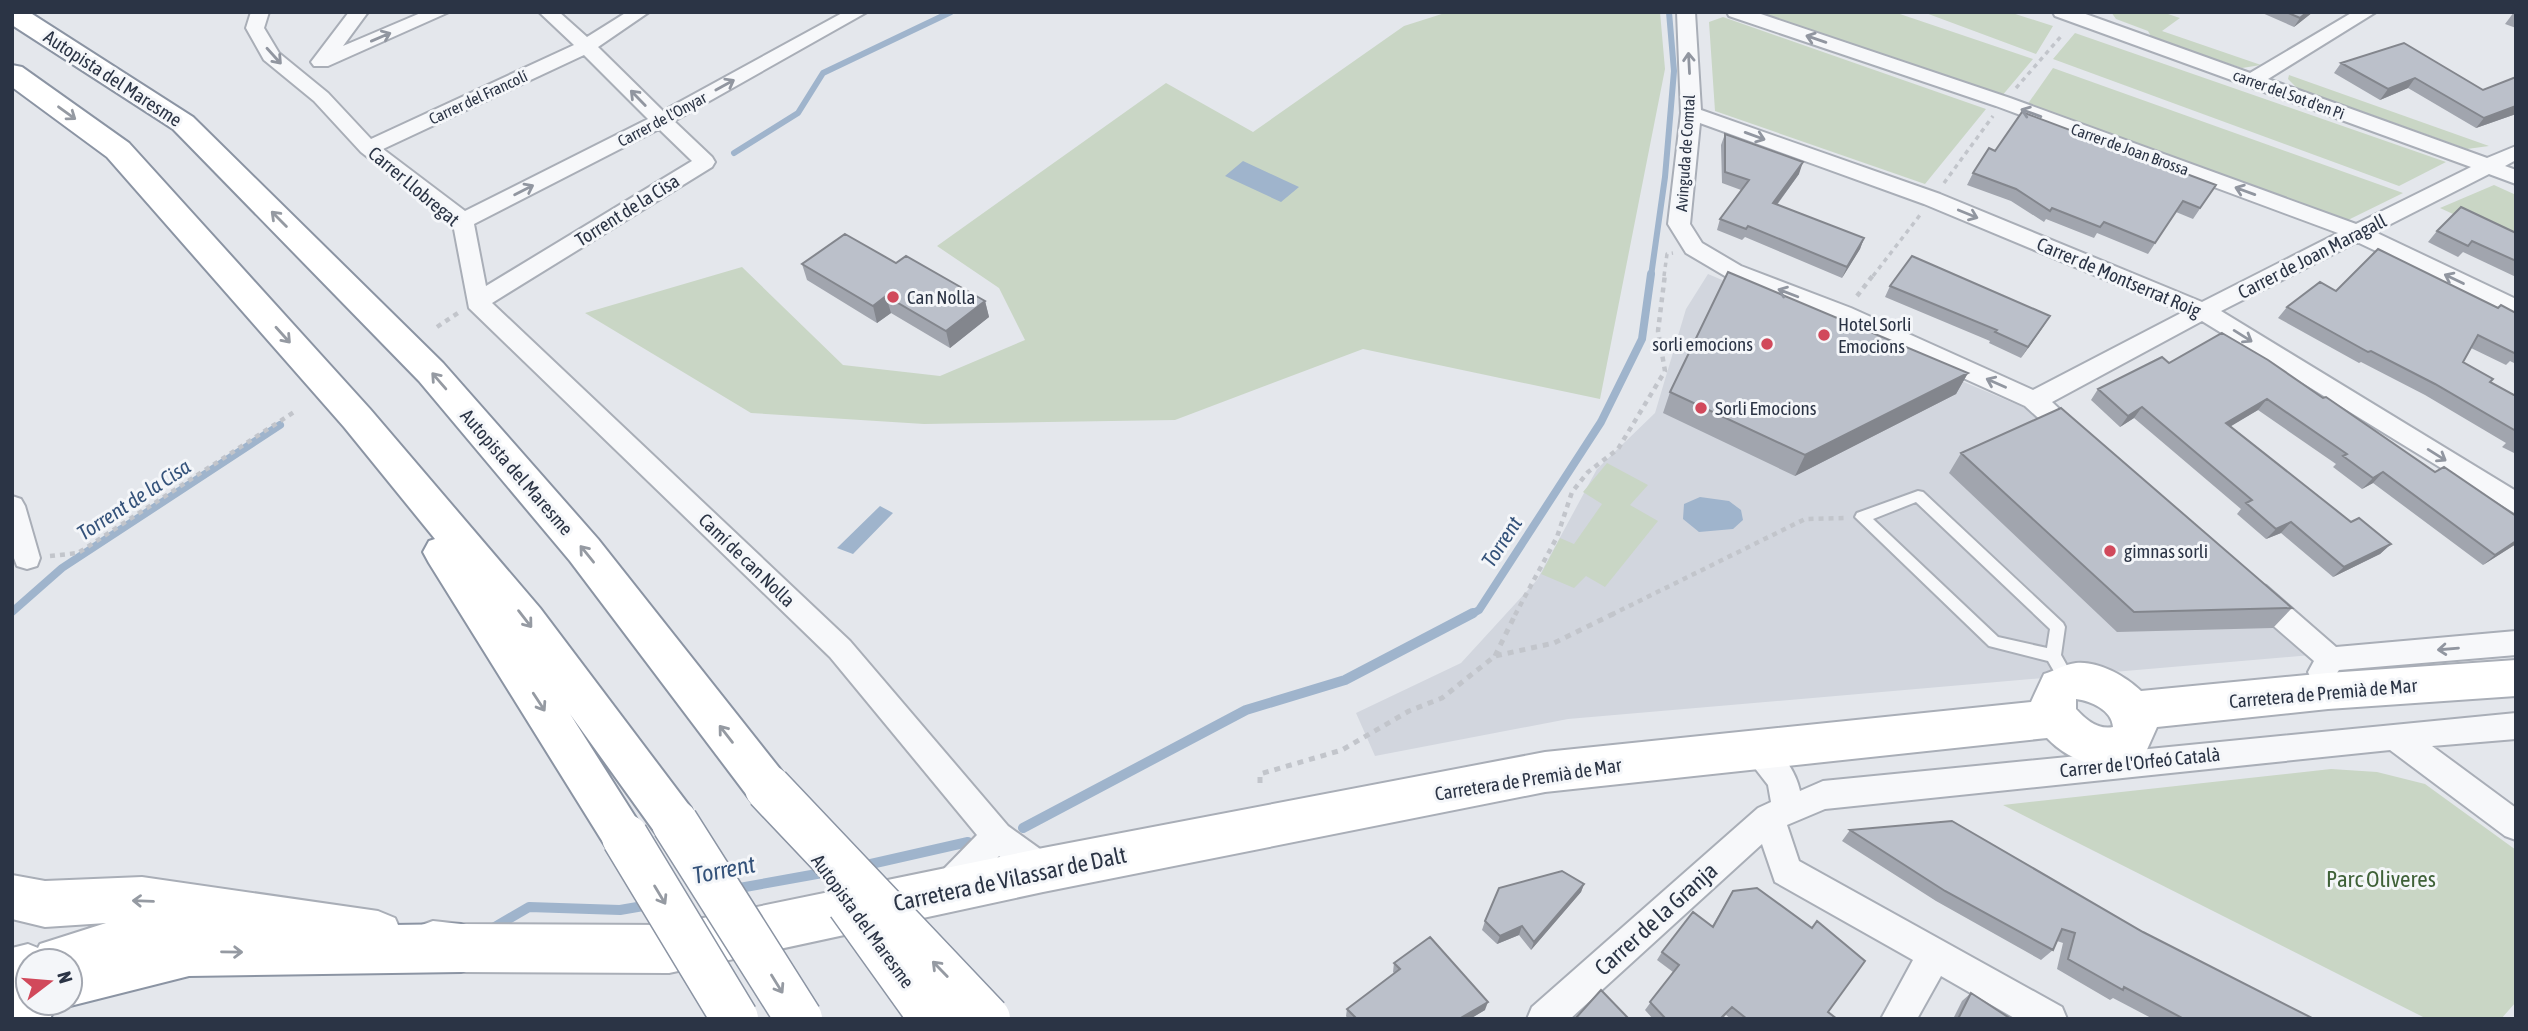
<svg xmlns="http://www.w3.org/2000/svg" width="2528" height="1031" viewBox="0 0 2528 1031" font-family="'Asap Condensed',sans-serif">
  <style>
    .built { fill: #d2d6de }
    .green { fill: #c9d6c5 }
    .water { fill: #9fb4cc }
    .lines { fill: none; stroke-linecap: round; stroke-linejoin: round }
    .stream-far2 { stroke: #9fb4cc; stroke-width: 6 }
    .stream-far1 { stroke: #9fb4cc; stroke-width: 8 }
    .stream { stroke: #9fb4cc; stroke-width: 10 }
    .lane-casing { stroke: #a9aeb7; stroke-width: 4 }
    .street-casing { stroke: #a9aeb7; stroke-width: 4 }
    .secondary-casing { stroke: #a9aeb7; stroke-width: 4 }
    .highway-casing { stroke: #8b94a3; stroke-width: 4 }
    .path-far2 { stroke: #c2c5cb; stroke-width: 3.5; stroke-dasharray: 4.5 4.5; stroke-linecap: butt }
    .path-far1 { stroke: #c2c5cb; stroke-width: 4.5; stroke-dasharray: 5 5; stroke-linecap: butt }
    .path { stroke: #c2c5cb; stroke-width: 5; stroke-dasharray: 6 6; stroke-linecap: butt }
    .lane { fill: #f7f8fa; fill-rule: evenodd }
    .street { fill: #f7f8fa; fill-rule: evenodd }
    .secondary { fill: #fff; fill-rule: evenodd }
    .highway { fill: #fff; fill-rule: evenodd }
    .highway-bridge-casing { stroke: #8b94a3; stroke-width: 49; stroke-linecap: butt }
    .highway-bridge { stroke: #fff; stroke-width: 46 }
    .wall { fill: #a1a5ae }
    .shaded-wall { fill: #83868d }
    .building { fill: #bbc0ca; stroke: #83868d; stroke-width: 2 }
    .oneway { stroke: #9196a0 }
    .oneway2 { stroke: #959aa2 }
    .poi-dot { fill: #d1495b; stroke: #f4f6f9; stroke-width: 2.5 }
    .labels { text-anchor: middle; stroke-width: 6; stroke-linejoin: round; paint-order: stroke }
    .far-street-label { font-size: 16px; fill: #2b3445; stroke: #f4f6f9 }
    .street-label { font-size: 19px; fill: #2b3445; stroke: #f4f6f9 }
    .poi-label { font-size: 19px; fill: #2b3445; stroke: #f4f6f9; text-anchor: start }
    .water-label { font-size: 21px; font-style: italic; fill: #34527a; stroke: #f4f6f9 }
    .near-street-label { font-size: 23px; fill: #2b3445; stroke: #f4f6f9 }
    .near-park-label { font-size: 23px; fill: #3f6138; stroke: #f4f6f9 }
    .near-water-label { font-size: 24px; font-style: italic; fill: #34527a; stroke: #f4f6f9 }
  </style>
  <rect width="100%" height="100%" fill="#e4e7ec"/>
  <path class="built" d="M1708 274 2030 410 2311 655 1568 719 1375 756 1356 713 1461 663 1537 580 1597 469 1655 413 1686 309Z"/>
  <path class="green" d="M1448 12H1660L1665 69 1600 399 1363 349 1175 420 924 424 751 413 585 313 742 267 843 365 940 376 1025 340 999 288 937 246 1166 83 1253 132 1404 26Z
    M1754 12H1894L2033 59 2001 97Z
    M1923 12H2009L2053 26 2036 54Z
    M2111 12H2162L2180 18 2162 31 2261 65 2242 68 2152 38 2148 31 2116 19Z
    M1723 17 1986 109 1925 184 1715 111 1709 22Z
    M2075 33 2446 162 2399 186 2053 59Z
    M2053 68 2403 193 2346 221 2027 105Z
    M2289 75 2489 146 2467 149 2297 88 2288 79Z
    M2494 185 2516 195V243L2440 208Z
    M1607 463 1648 485 1630 505 1658 521 1605 587 1586 576 1574 588 1541 574 1560 538 1574 544 1602 504 1583 492Z
    M2331 769 2377 772 2425 784 2516 850V1002L2501 1019H2427L2003 805Z"/>
  <path class="water" d="M1243 161 1299 187 1281 202 1225 176Z
    M1700 497 1729 501 1741 510 1743 520 1733 529 1699 532 1683 519 1684 504Z
    M880 506 893 513 853 554 837 548Z"/>
  <g class="lines">
    <path class="stream-far2" d="M734 153 798 113 823 73 951 12
      M1651 276 1665 177 1674 71 1669 12"/>
    <path class="stream-far1" d="M12 612 62 568 280 425
      M1470 615 1479 610 1601 422 1642 339 1651 274"/>
    <path class="stream" d="M1023 828 1246 710 1345 680 1473 613
      M862 866 968 842
      M734 889 828 872
      M493 928 529 907 620 910 649 905"/>
    <defs>
      <path id="lane" d="M1918 491 1923 492 2063 623 2065 627 2061 655 2076 682 2073 687 2068 689 2063 687 2048 661 1989 646 1855 517 1857 513ZM1916 502 2050 629 2047 648 1998 637 1873 519Z"/>
      <path id="street" d="M251 12H269L264 28 279 53 328 93 371 139 574 45 539 12H559L587 37 627 12H649L598 47 663 111 844 12H867L674 121 712 157 715 162 712 167 492 303 850 641 1008 826 1054 859 1059 870 1054 881 1043 885 1032 881 999 856 959 898 948 902 937 898 932 887 937 876 977 835 830 657 469 308 453 224 361 152 314 101 264 60 246 28ZM584 55 648 119 465 211 383 149ZM659 129 692 161 486 286 474 224Z
        M349 12H368L343 46 423 12H449L328 66H314L311 62Z
        M1677 12H1695L1701 110 1940 194 2202 302 2338 233 1996 106 1729 16 1727 12H1755L2010 98 2356 224 2471 167 2055 16 2053 12H2080L2250 73 2353 12H2376L2268 79 2487 158 2516 146V160L2505 166 2516 170V184L2489 174 2375 232 2516 299V317L2357 242 2221 311 2516 491V514L2202 321 2052 402 2090 438 2086 445 2077 447 2068 445 2025 406 1835 320 1725 276 1686 253 1668 224 1681 113ZM1700 123 1924 204 2183 312 2033 390 1851 308 1741 266 1702 243 1690 224Z
        M12 496 21 499 25 506 40 558 37 566 27 569 17 566 12 553Z
        M2256 583 2266 586 2336 647 2516 631V655L2339 670C2331 682 2326 685 2312 681L2308 672 2314 661 2246 602 2242 594 2246 586Z
        M2516 713V739L2432 746 2516 808V840L2505 836 2390 750 1825 809 1787 825 1799 861 2062 1007 2067 1019H2016L1941 976 1917 1019H1881L1913 960 1775 882 1762 844 1570 1019H1527L1532 1007 1758 808 1771 802 1768 785 1740 749 1744 740 1755 736C1777 744 1795 768 1800 791L1823 781Z"/>
      <path id="secondary" d="M2516 660V696L2328 709 2157 727 2145 754C2113 776 2073 765 2047 738L1545 792 1043 892 669 973 461 972 433 967 416 961 409 944 416 927 433 921 461 924 669 925 1043 848 1545 752 2031 702 2044 674C2054 671 2065 664 2076 663 2099 661 2125 676 2141 691L2328 673ZM2076 699C2091 701 2112 710 2113 727 2098 730 2086 720 2076 709Z
        M12 875 45 881 142 877 378 911 395 918 402 934 395 950 378 957 236 936 219 944 161 954 70 981V961H28V992L12 996V948L28 944 38 948 40 944 106 923 45 927 12 919Z"/>
      <path id="highway" d="M12 12H29L193 117 443 363 598 539 784 774 790 788 784 802 768 808 752 802 570 561 419 381 173 129 12 25Z
        M12 65 22 67 129 143 370 409 540 608 691 808 698 823 691 838 675 844 659 838 570 714 648 837 641 852 625 858 609 852 429 563 423 552 429 541 435 539 344 427 107 157 12 87Z
        M461 924 478 931 485 948 478 965 461 972 189 976 70 1006 62 1003H70V961H62L189 928Z
        M28 980V1003H57L50 1019H12V987Z"/>
    </defs>
    <use href="#lane" class="lane-casing"/>
    <use href="#street" class="street-casing"/>
    <use href="#secondary" class="secondary-casing"/>
    <use href="#highway" class="highway-casing"/>
    <path class="path-far2" d="M2016 88 2063 34
      M1944 183 1993 116
      M1664 276 1667 254 1673 253
      M1873 276 1920 215"/>
    <path class="path-far1" d="M1857 296 1874 274
      M437 327 458 313
      M50 556 78 553 297 410
      M1515 615 1557 537 1572 492 1588 472 1618 449 1665 371 1658 331 1665 274
      M1611 615 1805 519 1844 518"/>
    <path class="path" d="M1495 656 1516 613
      M1260 783V774L1342 750 1409 711 1442 698 1495 656 1554 643 1615 613"/>
    <use href="#lane" class="lane"/>
    <use href="#street" class="street"/>
    <use href="#secondary" class="secondary"/>
    <use href="#highway" class="highway"/>
    <defs>
      <path id="highway-bridge" d="M768 788 987 1019
        M675 823 799 1019
        M625 837 735 1019
        M850 903 933 1019"/>
    </defs>
    <use href="#highway-bridge" class="highway-bridge-casing"/>
    <use href="#highway-bridge" class="highway-bridge"/>
  </g>
  <path class="wall" d="M2260 12H2313L2294 27Z
    M2514 12H2516V28L2505 24Z
    M2341 63 2483 90 2516 77V114L2476 128 2408 88 2380 100 2334 73Z
    M1725 134 1799 174 1777 205 1864 238 1860 249 1842 278 1745 237 1742 240 1717 230 1720 219 1741 190 1722 183 1721 145Z
    M1995 151 2216 185 2193 219 2176 212 2148 254 2097 233 2094 238 2046 219 2044 222 2011 201 1967 185 1973 173Z
    M2437 231 2516 233V277L2463 252 2458 257 2428 242Z
    M896 263 985 301 989 317 950 348 891 313 877 323 807 280 802 264Z
    M1890 286 2050 316 2021 358 1989 343 1990 341 1885 297Z
    M2336 291 2498 308 2516 313V364L2510 361 2506 365 2471 348 2463 362 2490 382 2516 396V454L2502 447 2506 443 2425 395 2361 362 2359 363 2278 318 2287 307Z
    M2169 363 2323 398 2435 472 2516 516V544L2483 565 2373 483 2362 489 2333 467 2336 464 2258 410 2230 426 2351 522 2391 544 2380 554 2333 577 2281 533 2266 539 2237 514 2241 509 2134 418 2120 427 2091 400 2098 389Z
    M1968 373 1956 394 1795 476 1663 413 1670 392Z
    M1961 453 2292 608 2273 628 2117 632 1949 473Z
    M1850 830 2143 932 2314 1019H2153L2113 998 2110 1000 2057 969 2063 943 2057 941 2053 950 2041 960 1936 901 1842 841Z
    M1584 884 1581 892 1531 950 1519 935 1497 944 1482 930 1485 921Z
    M1733 891 1811 928 1817 921 1828 1012 1837 1019H1731L1726 1015 1722 1019H1653L1645 1010 1673 972 1657 960 1662 952 1712 926Z
    M1394 963 1485 1010 1470 1019H1348L1346 1016 1347 1009 1394 973 1393 972Z
    M1971 993 2011 1019H1953L1962 1001Z"/>
  <path class="shaded-wall" d="M2307 12H2313L2294 27 2300 18Z
    M2415 78 2408 88 2380 100 2388 89Z
    M2516 106V114L2476 128 2484 118Z
    M1803 162 1799 174 1769 215 1773 203Z
    M1864 238 1860 249 1842 278 1847 267Z
    M886 296 891 313 877 323 873 306Z
    M985 301 989 317 950 348 946 331Z
    M2050 316 2043 327 2021 358 2028 347Z
    M1968 373 1956 394 1795 476 1805 455Z
    M2267 399 2258 410 2218 434 2226 423Z
    M2142 407 2134 418 2120 427 2128 416Z
    M2383 472 2373 483 2362 489 2373 478Z
    M2291 522 2281 533 2266 539 2276 529Z
    M2516 541V544L2483 565 2495 555Z
    M2391 544 2380 554 2333 577 2344 567Z
    M1584 884 1581 892 1531 950 1534 942Z
    M1522 926 1519 935 1497 944 1500 936Z
    M1488 1002 1485 1010 1470 1019H1459Z"/>
  <path class="building" d="M2286 12H2307L2300 18Z
    M2404 43 2483 90 2516 77V106L2484 118 2415 78 2388 89 2341 63Z
    M2022 112 2216 185 2200 208 2183 201 2155 243 2104 222 2100 227 2052 208 2050 211 2016 189 1973 173 1989 148 1995 151Z
    M1725 134 1803 162 1773 203 1864 238 1847 267 1748 226 1746 229 1720 219 1749 180 1725 172Z
    M2461 207 2516 233V261L2472 241 2468 246 2437 231Z
    M845 234 896 263 906 256 985 301 946 331 886 296 873 306 802 264Z
    M2378 249 2498 308 2501 305 2516 313V354L2478 335 2463 362 2493 379 2490 382 2516 396V431L2435 384 2371 351 2368 352 2287 307 2320 282 2336 291Z
    M1912 256 2050 316 2028 347 1995 332 1997 330 1890 286Z
    M1728 272 1968 373 1805 455 1670 392Z
    M2222 333 2268 360 2323 398 2326 397 2435 472 2444 467 2516 516V541L2495 555 2383 472 2373 478 2343 456 2347 454 2267 399 2226 423 2351 522 2359 518 2391 544 2344 567 2291 522 2276 529 2246 503 2252 500 2142 407 2128 416 2098 389 2162 357 2169 363Z
    M2061 408 2292 608 2134 612 1961 453Z
    M1952 821 2143 932 2314 1019H2184L2124 987 2123 990 2068 959 2075 933 2062 929 2053 950 1945 891 1850 830Z
    M1562 871 1584 884 1534 942 1522 926 1500 936 1485 921 1499 888Z
    M1757 888 1812 928 1817 921 1865 961 1828 1012 1837 1019H1747L1732 1007 1720 1019H1666L1650 1002 1679 965 1662 952 1693 912 1713 927 1733 891Z
    M1430 937 1488 1002 1459 1019H1357L1347 1009 1400 969 1394 963Z
    M1601 990 1629 1019H1575Z
    M1971 993 2011 1019H1958Z"/>
  <defs><path id="oneway-shaft" d="M-6 0H5M1.5-3L5.5 0L1.5 3" fill="none" stroke-width="1.6" stroke-linecap="round" stroke-linejoin="round" transform="scale(1.75)"/></defs>
  <g class="oneway">
    <use href="#oneway-shaft" transform="translate(381 37) rotate(-23)"/>
    <use href="#oneway-shaft" transform="translate(1816 39) rotate(-161)"/>
    <use href="#oneway-shaft" transform="translate(274 56) rotate(48)"/>
    <use href="#oneway-shaft" transform="translate(1689 63) rotate(-93)"/>
    <use href="#oneway-shaft" transform="translate(725 85) rotate(-29)"/>
    <use href="#oneway-shaft" transform="translate(638 98) rotate(-134)"/>
    <use href="#oneway-shaft" transform="translate(2031 113) rotate(-160)"/>
    <use href="#oneway-shaft" transform="translate(1755 136) rotate(20)"/>
    <use href="#oneway-shaft" transform="translate(524 190) rotate(-27)"/>
    <use href="#oneway-shaft" transform="translate(2245 191) rotate(-160)"/>
    <use href="#oneway-shaft" transform="translate(1968 214) rotate(22)"/>
    <use href="#oneway-shaft" transform="translate(2454 279) rotate(-154)"/>
    <use href="#oneway-shaft" transform="translate(1788 293) rotate(-159)"/>
    <use href="#oneway-shaft" transform="translate(2243 336) rotate(32)"/>
    <use href="#oneway-shaft" transform="translate(1996 383) rotate(-156)"/>
    <use href="#oneway-shaft" transform="translate(2437 455) rotate(32)"/>
    <use href="#oneway-shaft" transform="translate(2448 649) rotate(175)"/>
  </g>
  <g class="oneway2">
    <use href="#oneway-shaft" transform="translate(67 113) rotate(36)"/>
    <use href="#oneway-shaft" transform="translate(279 219) rotate(-135)"/>
    <use href="#oneway-shaft" transform="translate(283 335) rotate(48)"/>
    <use href="#oneway-shaft" transform="translate(439 381) rotate(-131)"/>
    <use href="#oneway-shaft" transform="translate(587 554) rotate(-129)"/>
    <use href="#oneway-shaft" transform="translate(525 619) rotate(52)"/>
    <use href="#oneway-shaft" transform="translate(539 702) rotate(57)"/>
    <use href="#oneway-shaft" transform="translate(726 734) rotate(-128)"/>
    <use href="#oneway-shaft" transform="translate(660 895) rotate(59)"/>
    <use href="#oneway-shaft" transform="translate(143 901) rotate(-178)"/>
    <use href="#oneway-shaft" transform="translate(232 952) rotate(1)"/>
    <use href="#oneway-shaft" transform="translate(940 969) rotate(-134)"/>
    <use href="#oneway-shaft" transform="translate(777 984) rotate(58)"/>
  </g>
  <g class="poi-dot">
    <circle cx="893" cy="297" r="7"/>
    <circle cx="1824" cy="335" r="7"/>
    <circle cx="1767" cy="344" r="7"/>
    <circle cx="1701" cy="408" r="7"/>
    <circle cx="2110" cy="551" r="7"/>
  </g>
  <g class="labels">
    <g class="far-street-label">
      <text transform="translate(2289 94) rotate(20)" y="6">carrer del Sot d'en Pi</text>
      <text transform="translate(478 97) rotate(-25)" y="6">Carrer del Francolí</text>
      <text transform="translate(662 119) rotate(-28)" y="6">Carrer de l'Onyar</text>
      <text transform="translate(2130 149) rotate(20)" y="6">Carrer de Joan Brossa</text>
      <text transform="translate(1685 153) rotate(-86)" y="6">Avinguda de Comtal</text>
    </g>
    <g class="street-label">
      <text transform="translate(113 78) rotate(33)" y="7">Autopista del Maresme</text>
      <text transform="translate(414 186) rotate(40)" y="7">Carrer Llobregat</text>
      <text transform="translate(627 210) rotate(-32)" y="7">Torrent de la Cisa</text>
      <text transform="translate(2312 256) rotate(-27)" y="7">Carrer de Joan Maragall</text>
      <text transform="translate(2119 277) rotate(23)" y="7">Carrer de Montserrat Roig</text>
      <text transform="translate(517 472) rotate(49)" y="7">Autopista del Maresme</text>
      <text transform="translate(747 560) rotate(44)" y="7">Camí de can Nolla</text>
      <text transform="translate(2323 693) rotate(-5)" y="7">Carretera de Premià de Mar</text>
      <text transform="translate(2140 762) rotate(-6)" y="7">Carrer de l'Orfeó Català</text>
      <text transform="translate(1528 779) rotate(-9)" y="7">Carretera de Premià de Mar</text>
      <text transform="translate(863 921) rotate(54)" y="7">Autopista del Maresme</text>
    </g>
    <g class="poi-label">
      <text x="907" y="304">Can Nolla</text>
      <text x="1838" y="331">Hotel Sorli<tspan x="1838" dy="22">Emocions</tspan></text>
      <text x="1753" y="351" text-anchor="end">sorli emocions</text>
      <text x="1715" y="415">Sorli Emocions</text>
      <text x="2124" y="558">gimnas sorli</text>
    </g>
    <g class="water-label">
      <text transform="translate(134 500) rotate(-33)" y="7">Torrent de la Cisa</text>
      <text transform="translate(1502 542) rotate(-57)" y="7">Torrent</text>
    </g>
    <g class="near-street-label">
      <text transform="translate(1010 879) rotate(-12)" y="8">Carretera de Vilassar de Dalt</text>
      <text transform="translate(1656 919) rotate(-42)" y="8">Carrer de la Granja</text>
    </g>
    <g class="near-park-label">
      <text x="2381" y="887">Parc Oliveres</text>
    </g>
    <g class="near-water-label">
      <text transform="translate(724 870) rotate(-11)" y="8">Torrent</text>
    </g>
  </g>
  <rect width="2528" height="1031" fill="none" stroke="#2b3445" stroke-width="28"/>
  <g transform="translate(49 982) rotate(74)"><circle r="33" fill="#f4f6f9" stroke="#a4a8b1" stroke-width="2"/>
  <path d="M0-5L12 26L0 18L-12 26Z" fill="#d1495b"/>
  <text y="-10" font-size="19" font-weight="bold" text-anchor="middle" fill="#2b3445">N</text>
  </g>
</svg>
